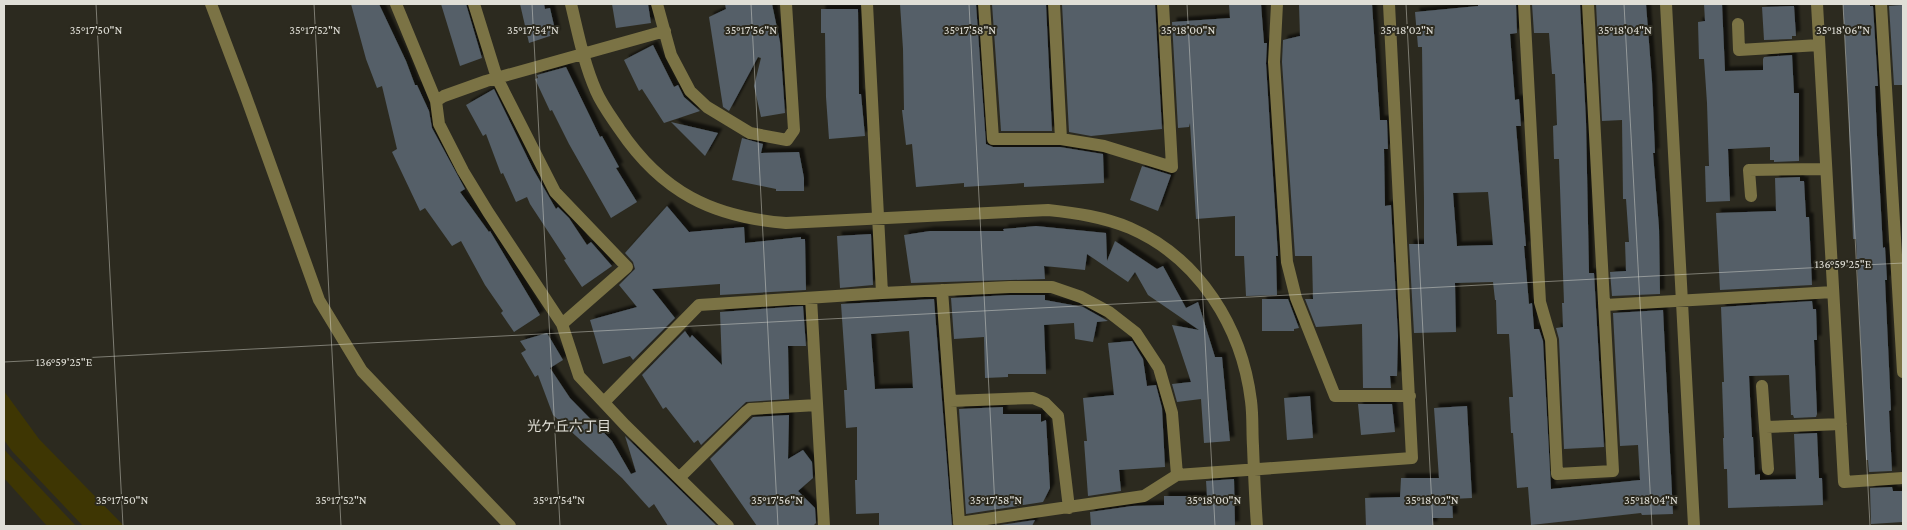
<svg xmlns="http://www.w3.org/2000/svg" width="1907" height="530" viewBox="0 0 1907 530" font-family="'Crimson Pro','Noto Sans JP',serif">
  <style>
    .green { fill: #3e3603 }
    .building { fill: #545f68; fill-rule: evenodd; filter: url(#shadow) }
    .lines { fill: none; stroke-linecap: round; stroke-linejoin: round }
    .minor { stroke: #7b7345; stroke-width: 12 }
    .ticks { fill: none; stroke: #e0dfd7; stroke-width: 1; stroke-opacity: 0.45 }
    .labels { text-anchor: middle; stroke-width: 4; stroke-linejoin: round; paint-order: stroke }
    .neighbourhood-label { font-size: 14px; fill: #e0dfd7; stroke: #2c2a1f }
    .ticks-label { font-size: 12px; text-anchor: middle; fill: #e0dfd7; stroke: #2c2a1f; stroke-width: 4; stroke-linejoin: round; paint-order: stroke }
  </style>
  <defs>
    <filter id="shadow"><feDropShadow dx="4.5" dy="-4.5" stdDeviation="1" flood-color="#0009"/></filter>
  </defs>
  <rect width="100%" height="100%" fill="#2c2a1f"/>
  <path class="green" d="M4 391 39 439 124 526H83L12 451 4 440Z
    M4 449 10 456 76 526H47L4 478Z"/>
  <path class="building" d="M351 4H379L406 61 415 85H417L429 111 432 128 465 189 460 192 489 232 490 231 540 315 514 332 501 313 503 311 485 285 461 241 452 246 425 208 420 211 392 152 397 149 382 86 377 88 366 59Z
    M441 4H466L482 58 460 66Z
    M520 4H544L545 9 550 8 556 34 529 43Z
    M612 4H648L651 23 616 28Z
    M725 4H772L780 42 785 113 761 117 754 86 761 58 758 57 729 111 723 107 709 17 726 9Z
    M900 4H976L986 144 993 147H1060L1103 154 1104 183 1024 187V183L964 187V183L916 187 912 144 906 145 902 110H904L903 49Z
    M992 4H1046L1052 131H1001Z
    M1062 4H1155L1162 129 1091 136 1069 132Z
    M1229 4H1261L1264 43H1267L1266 63 1278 256H1276L1277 295 1246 296 1244 256H1235V216L1196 219 1190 123 1189 127 1178 128 1172 22 1230 18Z
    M1299 4H1372L1380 120H1387L1388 149H1384L1385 206 1391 205 1398 336 1397 376H1390L1391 388H1363L1362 324 1316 327 1305 299H1313L1312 256H1295L1282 62 1283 40 1300 36Z
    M1478 4H1516L1517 33 1510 34 1515 100 1519 99 1521 126H1516L1526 246H1524L1529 304 1532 303 1534 329H1539L1543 341 1551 489 1640 480 1638 445 1620 446 1613 313 1663 310 1673 514 1642 515 1641 513 1531 525 1528 487 1517 488 1513 433H1511L1509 397H1513L1509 334H1497L1496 300H1495L1493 282 1455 283 1456 332 1414 333 1409 244H1424V200L1422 47H1418L1415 12 1478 6ZM1488 192 1493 245 1457 246 1453 193Z
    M1532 4H1580L1586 121 1589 273H1594L1604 447 1564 449 1559 339 1556 328 1563 327 1562 303H1564L1559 159H1554L1553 126 1557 125 1555 74H1552L1549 33H1534Z
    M1596 4H1646L1652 81 1655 153H1653L1659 228 1660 294 1612 296 1610 272 1626 271 1625 242H1629L1626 199H1623L1622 120 1602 121Z
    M1704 4H1722L1725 71 1763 70V59L1764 57 1792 55 1794 93H1799V161L1774 162V160H1770V147L1728 149 1730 201 1706 202 1705 166H1709L1707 103 1704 59H1699L1698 22 1705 21Z
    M1843 4H1870V6H1873L1878 86H1875L1877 136 1883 248 1885 247 1887 280H1885L1891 410 1889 411 1892 471 1869 472 1868 460H1866L1856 239H1853L1848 95Z
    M1903 5V85H1894L1889 6Z
    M1794 6 1796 36H1792V39L1764 40 1762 7Z
    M821 9H858L859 94H861L865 136 829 139 826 97 825 33H821Z
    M653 45 674 87 678 85 684 97 700 111 664 123 642 89 639 91 624 60Z
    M566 67 600 137 602 136 619 167 616 168 637 202 611 218 569 144 552 110 550 111 535 79 538 78 537 75Z
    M494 89 533 169 556 209 558 207 569 218 587 245 591 242 612 266 582 287 564 260 566 259 530 204 527 197 516 202 503 173 501 174 486 134 483 136 466 105Z
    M671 122 718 133 705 156Z
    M742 138 763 144 761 153 799 152 804 178V191H776V189L732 180Z
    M1142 166 1171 175 1158 211 1130 200Z
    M1800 177V181H1804L1806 217H1809L1812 285 1720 290 1716 213 1776 211 1775 178Z
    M667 206 689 232 744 227 745 243 801 237V239H805L806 290 720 295V284L652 289 675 318 633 360 630 356 603 364 590 320 637 307 619 285 635 269 633 262 625 253Z
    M1036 226 1106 233 1107 261 1115 241 1157 269 1163 266 1186 308 1198 302 1215 357H1222L1230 441 1204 443 1201 399 1177 402 1172 384 1191 382 1172 325 1199 330 1148 295 1135 272 1128 282 1087 254 1085 270 1044 266 1045 279 911 283 904 235 930 231H1004L1003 229Z
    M871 234 873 285 840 288 837 236Z
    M1010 295H1045V300L1083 307 1108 321 1097 322 1093 342 1075 339 1074 323 1044 325 1046 374H1008V377L985 378 984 337 954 339 951 298Z
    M934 299 952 526H879V513L856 514 855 480H857V427L846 428 844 390H847L841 304ZM909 331 913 388 875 389 871 334Z
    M1262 299H1288L1299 328 1294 329V331H1262Z
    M1812 301 1813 309H1816L1817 340H1814L1817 414 1816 417 1794 418 1793 415H1791L1789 375 1749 376 1752 437H1753L1755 475 1760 474V480L1796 479 1794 434 1817 433 1819 478H1822L1823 505 1728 508 1727 469H1724L1723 438H1724L1722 382H1724L1721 307Z
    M803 306 806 346H788L789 399 746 402 701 445 698 440 694 443 666 407 663 409 642 375 685 331 690 338 692 335 722 365 720 312Z
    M547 333 563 360 550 368 570 398 612 441 631 474 636 472 625 436 717 526H668L654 504 649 508 622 478 553 415 538 375 535 377 521 353 526 350 520 341Z
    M1132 341 1143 359 1147 386 1156 385 1162 408 1165 467 1119 470 1121 491 1088 496 1084 441H1087L1083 398 1114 395 1108 343Z
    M1310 396 1313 438 1287 440 1284 398Z
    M1358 404H1392L1395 432 1361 435Z
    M1467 406 1472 498 1452 499 1453 518H1433V526H1366L1365 498 1400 497 1401 478H1439L1434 408Z
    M1003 407V414H1041V422L1046 420 1050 488 1043 502 966 514 959 409Z
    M789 415 788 459 803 450 812 462 813 478 798 491 815 508 816 523 813 526H757L710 459 753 417Z
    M1234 479 1235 526H1091L1090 512 1132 506 1164 505V496H1207L1206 481Z
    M1892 487 1893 491H1903V522L1871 524 1870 488Z
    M1035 520 1032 526H993Z"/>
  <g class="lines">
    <path class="minor" d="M211 4 245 94 319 300 362 371 510 526
      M396 4 436 101 439 124 463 171 488 212 562 324 579 376 625 425 728 526
      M474 4 497 78 555 192 627 267 562 324
      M571 4C578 33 584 64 596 91 602 105 612 118 620 130 662 192 712 217 786 223L1048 210C1076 213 1104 217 1130 228 1199 258 1242 327 1251 401 1253 416 1252 431 1253 446 1254 473 1255 500 1257 526
      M657 4 671 55 690 91 707 107 750 133 787 140 794 130 786 4
      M867 4 882 293
      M984 4 993 139H1061L1104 146 1172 167 1163 4
      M1054 4 1061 139
      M1277 4 1274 62 1287 262 1296 298 1335 396H1410
      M1524 4 1540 302 1551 340 1557 474 1613 471 1588 4
      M1666 4 1694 526
      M1817 4 1844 482 1903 478
      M1881 4 1903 372
      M1738 24 1739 50 1819 45
      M436 101 444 96 486 81 665 31
      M1751 196 1749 170 1826 169
      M942 290 959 523 1144 496 1177 475 1412 458 1389 4
      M811 298 824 526
      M1605 305 1833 292
      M1762 386 1768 469
      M950 401 1033 398 1045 403 1058 416 1069 508
      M604 402 699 305 882 293 1010 287H1052L1081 297 1109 312 1136 333 1159 368 1172 413 1177 475
      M1766 427 1841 424
      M679 478 746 412 750 409 817 405"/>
  </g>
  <path class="ticks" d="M96 4 123 526M314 4 341 526M532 4 560 526M751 4 778 526M969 4 996 526M1187 4 1215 526M1406 4 1433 526M1624 4 1652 526M1843 4 1870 526M4 362 1903 263"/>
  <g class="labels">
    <g class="neighbourhood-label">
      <text x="569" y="431">光ケ丘六丁目</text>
    </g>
  </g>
  <g class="ticks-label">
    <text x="96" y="34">35°17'50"N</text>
    <text x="315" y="34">35°17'52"N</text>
    <text x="533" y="34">35°17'54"N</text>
    <text x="751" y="34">35°17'56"N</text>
    <text x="970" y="34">35°17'58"N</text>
    <text x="1188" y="34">35°18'00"N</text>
    <text x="1407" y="34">35°18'02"N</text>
    <text x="1625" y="34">35°18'04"N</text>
    <text x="1843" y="34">35°18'06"N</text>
    <text x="1843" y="268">136°59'25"E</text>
    <text x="64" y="366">136°59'25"E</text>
    <text x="122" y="504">35°17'50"N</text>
    <text x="341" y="504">35°17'52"N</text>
    <text x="559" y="504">35°17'54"N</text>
    <text x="777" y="504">35°17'56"N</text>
    <text x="996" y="504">35°17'58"N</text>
    <text x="1214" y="504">35°18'00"N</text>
    <text x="1432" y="504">35°18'02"N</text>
    <text x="1651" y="504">35°18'04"N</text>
  </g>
  <rect width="1907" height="530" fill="none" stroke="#e0dfd7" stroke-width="10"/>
</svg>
